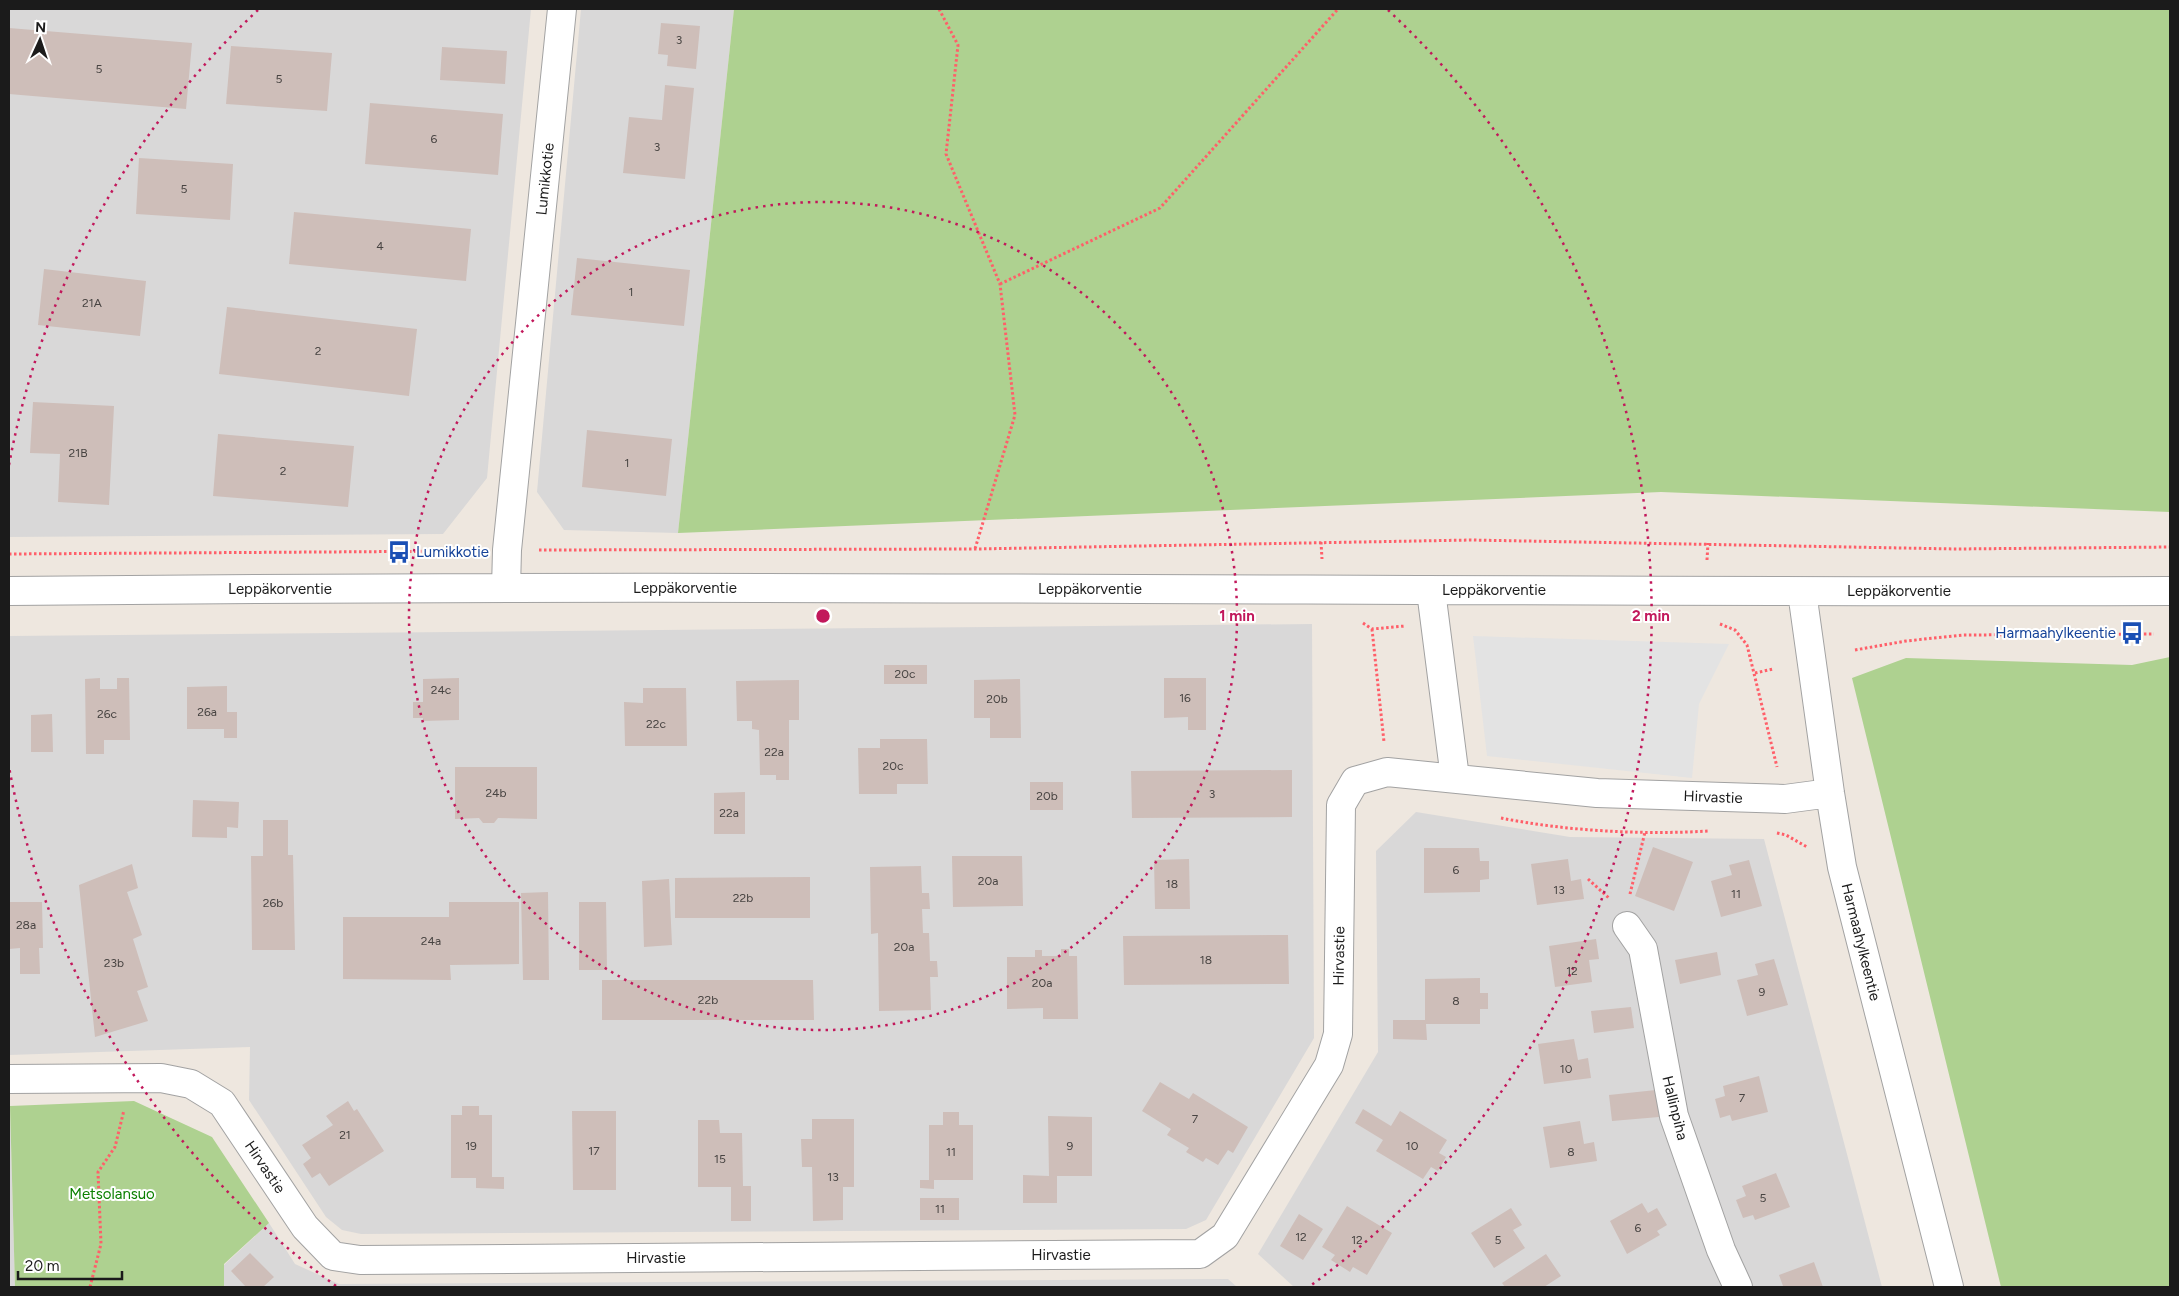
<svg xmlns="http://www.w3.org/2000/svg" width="2179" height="1296" viewBox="0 0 2179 1296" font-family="Figtree,sans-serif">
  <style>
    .residential { fill: #d9d8d8 }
    .forest { fill: #aed190 }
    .parking { fill: #e3e3e3 }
    .building { fill: #cebeb9 }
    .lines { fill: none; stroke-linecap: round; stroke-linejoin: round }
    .minor-casing { stroke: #a2a2a2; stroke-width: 30 }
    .path { stroke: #ff5f69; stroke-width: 3; stroke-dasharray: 2.5 2.5; stroke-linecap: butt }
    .minor { stroke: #fff; stroke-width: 28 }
    .ring { fill: none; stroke: #c2185b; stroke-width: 2.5; stroke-dasharray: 2.5 5 }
    .labels { text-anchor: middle; stroke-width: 4; stroke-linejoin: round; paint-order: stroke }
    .number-label { font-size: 12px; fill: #484442 }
    .street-label { font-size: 15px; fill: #1b1b1b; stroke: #fff }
    .transit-label { font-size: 15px; fill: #164399; stroke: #fff; text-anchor: start }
    .park-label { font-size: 15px; fill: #0c8002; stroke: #fff }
    .centre { fill: #c2185b; stroke: #fff; stroke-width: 2.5 }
    .ring-label { font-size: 15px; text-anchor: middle; font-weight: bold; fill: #c2185b; stroke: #fff; stroke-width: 4; stroke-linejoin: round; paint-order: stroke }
  </style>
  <rect width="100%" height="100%" fill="#eee7df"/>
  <path class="residential" d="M9 9H531L487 478 443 534 9 537Z
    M581 9H734L678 533 564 530 537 492Z
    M1312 624 1314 1038 1206 1220 1186 1229 361 1234 342 1230 326 1217 249 1100 250 1047 9 1055V636Z
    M1416 812 1570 837 1764 839 1882 1287H1294L1258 1254 1378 1052 1376 851Z
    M9 1106H10L15 1287H9Z
    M269 1223 295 1264 339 1284 1228 1279 1237 1287H224V1265Z"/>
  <path class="forest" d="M734 9H2170V512L1661 492 678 533Z
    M2170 657V1287H2001L1852 678 1906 658 2132 665Z
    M134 1101 212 1137 269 1223 224 1264V1287H15L10 1106Z"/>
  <path class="parking" d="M1473 636 1729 644 1699 704 1692 778 1487 756Z"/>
  <path class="building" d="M661 23 700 26 696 69 667 66 668 55 658 54Z
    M9 28 192 43 186 109 9 94Z
    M231 46 332 53 327 111 226 104Z
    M442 47 507 51 505 84 440 80Z
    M665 85 694 88 685 179 623 173 629 117 662 120Z
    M370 103 503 114 498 175 365 164Z
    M139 158 233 164 230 220 136 214Z
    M294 212 471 229 466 281 289 264Z
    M577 258 690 270 684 326 571 315Z
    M44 269 146 281 140 336 38 325Z
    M227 307 417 329 409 396 219 374Z
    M33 402 114 406 109 505 58 502 60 454 30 453Z
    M587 430 672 439 666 496 582 487Z
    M218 434 354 446 348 507 213 496Z
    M884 665H927V684H884Z
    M100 678V689H117V678H129L130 740H104V754H86L85 679Z
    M459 678V720L423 721V718H413V702H423V679Z
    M1164 678H1206V730H1188V717L1164 718Z
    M1020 679 1021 738H990V718H974V680Z
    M799 680V720H789V780H776V775H760L759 730 752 729V721H737L736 681Z
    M227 686V712H237V738H224V729H187V687Z
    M643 688H686L687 746H625L624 702 643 703Z
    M52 714 53 752H31V715Z
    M880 739H927L928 784H897V794H859L858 748H880Z
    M455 767H537V819L498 818 494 823H483L479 818 455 819Z
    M1292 770V817L1132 818 1131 771Z
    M1030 782H1063V810H1030Z
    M745 792V834H714V793Z
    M193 800 239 802 238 828 227 827V838L192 837Z
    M263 820H288V855H293L295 950H252L251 856H263Z
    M1653 847 1693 862 1674 911 1635 896Z
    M1424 848H1479L1480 861H1489V879L1480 880V892L1424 893Z
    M952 856H1022L1023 906 953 907Z
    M1189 859 1190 909H1155L1154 860Z
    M1568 859 1571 881 1581 879 1584 899 1537 905 1531 864Z
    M1749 860 1762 906 1721 917 1711 881 1732 875 1729 865Z
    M132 864 138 888 127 892 142 935 133 939 148 987 137 991 148 1021 95 1037 79 885Z
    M921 866 922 893H929L930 909H922L923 933H929L930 961H937L938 977H930L931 1010 879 1011 878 933 871 934 870 867Z
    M810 877V918H675V878Z
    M669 879 672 945 644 947 642 881Z
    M548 892 549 980H523L521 893Z
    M9 902H42L43 948H39L40 974H20V948L9 949Z
    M449 902H519V964L450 965 451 980 343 979V917H449Z
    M579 902H606L607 970H579Z
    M1288 935 1289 984 1124 985 1123 936Z
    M1596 939 1599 959 1589 960 1592 982 1555 987 1549 946Z
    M1061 949H1069V956H1077L1078 1019H1043V1008L1007 1009V957H1035V950H1042V956H1061Z
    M1717 952 1721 975 1680 984 1675 960Z
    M1774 959 1788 1005 1747 1016 1737 980 1758 975 1755 964Z
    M1480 978V993H1488V1009H1480V1024H1426L1427 1040 1393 1039V1020H1425V979Z
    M602 980H813L814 1020H602Z
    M1631 1007 1634 1028 1594 1033 1591 1011Z
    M1574 1039 1578 1060 1588 1058 1591 1078 1544 1084 1538 1044Z
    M1759 1076 1768 1112 1732 1121 1730 1115 1720 1118 1715 1099 1725 1096 1723 1086Z
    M1160 1082 1189 1099 1193 1093 1248 1127 1233 1153 1228 1150 1218 1165 1206 1158 1203 1162 1186 1152 1189 1148 1167 1135 1171 1129 1142 1111Z
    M1656 1090 1659 1117 1612 1121 1609 1095Z
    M348 1101 354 1111 357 1109 384 1151 329 1186 320 1173 312 1178 303 1164 311 1158 302 1145 333 1125 326 1116Z
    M462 1106H479V1115H492V1177H504V1189L476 1188V1178H451V1115H462Z
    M1363 1109 1391 1126 1400 1111 1447 1140 1439 1153 1446 1157 1438 1171 1431 1167 1423 1179 1376 1151 1383 1140 1355 1123Z
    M572 1111H616V1190H573Z
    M943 1112H959V1125H973V1180H934V1189L920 1188V1180H929V1125H943Z
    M1048 1116 1092 1117V1176H1057V1203H1023V1175L1049 1176Z
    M812 1119H854V1187H843V1220L813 1221 812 1167H802L801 1139H812Z
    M698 1120H719L720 1133H742L743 1186H751V1221H731V1187H698Z
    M1580 1121 1584 1144 1594 1142 1597 1161 1550 1168 1543 1127Z
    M1776 1173 1790 1207 1755 1220 1753 1215 1743 1218 1736 1200 1746 1196 1742 1186Z
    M920 1198H959V1220H920Z
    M1642 1203 1648 1213 1657 1208 1667 1225 1657 1231 1660 1235 1627 1254 1610 1221Z
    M1347 1206 1392 1233 1367 1275 1353 1267 1350 1272 1331 1260 1335 1255 1322 1247Z
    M1511 1208 1522 1225 1513 1230 1525 1248 1494 1268 1471 1233Z
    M1299 1214 1323 1229 1303 1260 1280 1246Z
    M250 1253 274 1277 263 1287H246L231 1271Z
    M1546 1254 1561 1276 1544 1287H1505L1502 1283Z
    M1814 1262 1823 1287H1779L1783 1286 1779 1275Z"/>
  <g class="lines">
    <defs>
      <path id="minor" d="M506 588 507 550 562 9
        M9 591C729 583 1450 593 2170 591
        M1431 591 1455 778
        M1802 592 1830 793 1842 867 1949 1287
        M1627 926 1643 949 1674 1116 1721 1250 1738 1287
        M9 1079 161 1078 191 1084 222 1103 305 1227 333 1256 360 1260 1200 1254 1225 1236 1329 1065 1338 1034 1341 805 1355 781 1387 772 1597 793 1785 799 1830 793"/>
    </defs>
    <use href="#minor" class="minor-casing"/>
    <path class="path" d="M939 9 958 45 946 154 1000 284 1015 415 975 549
      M1000 284 1160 208 1338 9
      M1321 542 1322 559
      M539 550 975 549 1471 540 1956 549 2170 547
      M9 554 476 551
      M1707 560 1708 543
      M1363 623 1372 629 1405 626
      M1720 624 1735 630 1747 645 1777 767
      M1372 629 1384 742
      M1855 650 1906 641 1963 635 2154 634
      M1755 673 1773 669
      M1501 818C1566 831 1642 835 1709 831
      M1777 833 1786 835 1807 847
      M1588 879 1610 899
      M1630 894 1645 832
      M90 1287 101 1244 98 1172 115 1147 124 1110"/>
    <use href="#minor" class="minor"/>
  </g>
  <g class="ring">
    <circle cx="823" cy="616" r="414"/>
    <path d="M336 1286A828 828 0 0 1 9 767M9 465A828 828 0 0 1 258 10M1388 10A828 828 0 0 1 1310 1286"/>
  </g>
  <defs>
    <symbol id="bus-bare" viewBox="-9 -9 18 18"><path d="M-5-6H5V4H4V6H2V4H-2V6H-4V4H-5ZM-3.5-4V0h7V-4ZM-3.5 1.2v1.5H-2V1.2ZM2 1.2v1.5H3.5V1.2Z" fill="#1a4fb4" stroke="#fff" stroke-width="2.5" paint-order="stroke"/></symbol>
  </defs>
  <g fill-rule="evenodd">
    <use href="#bus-bare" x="383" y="536" width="32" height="32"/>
    <use href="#bus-bare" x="2116" y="617" width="32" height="32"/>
  </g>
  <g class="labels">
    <g class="number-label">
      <text x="679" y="44">3</text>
      <text x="99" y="73">5</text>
      <text x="279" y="83">5</text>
      <text x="434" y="143">6</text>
      <text x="657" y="151">3</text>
      <text x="184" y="193">5</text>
      <text x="380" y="250">4</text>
      <text x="631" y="296">1</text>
      <text x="92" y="307">21A</text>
      <text x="318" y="355">2</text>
      <text x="78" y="457">21B</text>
      <text x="627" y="467">1</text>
      <text x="283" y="475">2</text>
      <text x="905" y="678">20c</text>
      <text x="441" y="694">24c</text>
      <text x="1185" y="702">16</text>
      <text x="997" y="703">20b</text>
      <text x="207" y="716">26a</text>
      <text x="107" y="718">26c</text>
      <text x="656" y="728">22c</text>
      <text x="774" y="756">22a</text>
      <text x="893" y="770">20c</text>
      <text x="496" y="797">24b</text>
      <text x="1212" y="798">3</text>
      <text x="1047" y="800">20b</text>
      <text x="729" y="817">22a</text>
      <text x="1456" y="874">6</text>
      <text x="988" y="885">20a</text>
      <text x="1172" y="888">18</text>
      <text x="1559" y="894">13</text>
      <text x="1736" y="898">11</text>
      <text x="743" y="902">22b</text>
      <text x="273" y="907">26b</text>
      <text x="26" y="929">28a</text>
      <text x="431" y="945">24a</text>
      <text x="904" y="951">20a</text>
      <text x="1206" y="964">18</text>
      <text x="114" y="967">23b</text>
      <text x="1572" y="975">12</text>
      <text x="1042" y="987">20a</text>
      <text x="1762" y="996">9</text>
      <text x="708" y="1004">22b</text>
      <text x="1456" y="1005">8</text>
      <text x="1566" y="1073">10</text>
      <text x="1742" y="1102">7</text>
      <text x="1195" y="1123">7</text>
      <text x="345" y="1139">21</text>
      <text x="471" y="1150">19</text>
      <text x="1070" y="1150">9</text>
      <text x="1412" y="1150">10</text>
      <text x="594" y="1155">17</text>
      <text x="951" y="1156">11</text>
      <text x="1571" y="1156">8</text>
      <text x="720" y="1163">15</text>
      <text x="833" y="1181">13</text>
      <text x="1763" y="1202">5</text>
      <text x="940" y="1213">11</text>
      <text x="1638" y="1232">6</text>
      <text x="1301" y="1241">12</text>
      <text x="1357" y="1244">12</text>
      <text x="1498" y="1244">5</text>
    </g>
    <g class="street-label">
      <text transform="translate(545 179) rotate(-84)" y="5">Lumikkotie</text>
      <text x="685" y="593">Leppäkorventie</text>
      <text x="280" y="594">Leppäkorventie</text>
      <text x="1090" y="594">Leppäkorventie</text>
      <text x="1494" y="595">Leppäkorventie</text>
      <text x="1899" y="596">Leppäkorventie</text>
      <text transform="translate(1713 797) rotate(2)" y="5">Hirvastie</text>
      <text transform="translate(1861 942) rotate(76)" y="5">Harmaahylkeentie</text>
      <text transform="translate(1339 956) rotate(-89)" y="5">Hirvastie</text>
      <text transform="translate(1675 1108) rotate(76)" y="5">Hallinpiha</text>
      <text transform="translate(265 1167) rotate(56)" y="5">Hirvastie</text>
      <text x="1061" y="1260">Hirvastie</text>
      <text x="656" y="1263">Hirvastie</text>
    </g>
    <g class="transit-label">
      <text x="416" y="557">Lumikkotie</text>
      <text x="2116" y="638" text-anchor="end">Harmaahylkeentie</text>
    </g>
    <g class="park-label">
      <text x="112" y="1199">Metsolansuo</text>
    </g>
  </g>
  <circle cx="823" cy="616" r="8" class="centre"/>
  <g class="ring-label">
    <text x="1237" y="621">1 min</text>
    <text x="1651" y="621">2 min</text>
  </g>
  <rect width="2179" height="1296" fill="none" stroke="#1b1b1b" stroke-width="20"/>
  <g transform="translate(40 40) rotate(3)" stroke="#ffffff" stroke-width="4" paint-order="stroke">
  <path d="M0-4L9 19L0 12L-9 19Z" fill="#1b1b1b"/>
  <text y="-8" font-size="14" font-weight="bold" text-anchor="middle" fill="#1b1b1b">N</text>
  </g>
  <path d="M18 1271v8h104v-8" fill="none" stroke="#1b1b1b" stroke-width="2.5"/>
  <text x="25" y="1271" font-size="15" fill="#1b1b1b" stroke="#ffffff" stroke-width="4" paint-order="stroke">20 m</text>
</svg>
